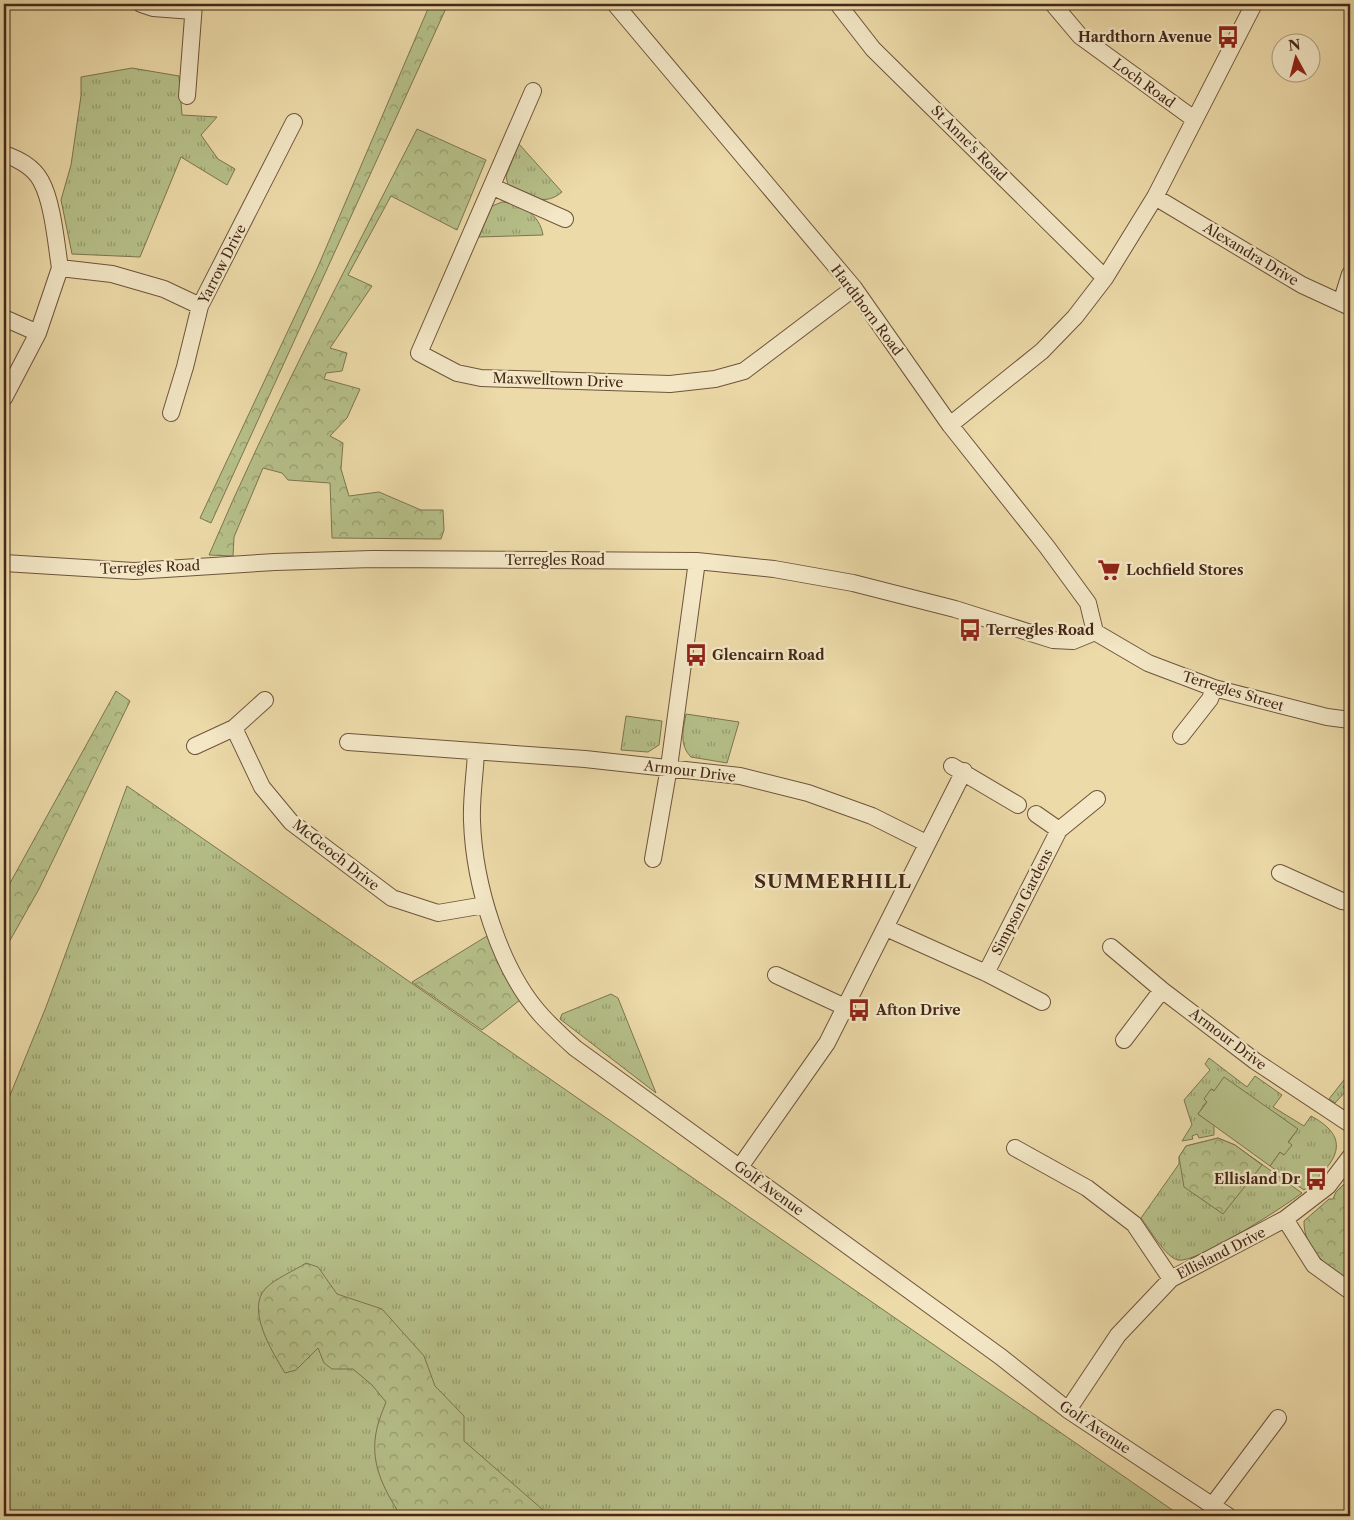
<svg xmlns="http://www.w3.org/2000/svg" width="1354" height="1520" viewBox="0 0 1354 1520" font-family="'Libre Caslon Text',serif">
  <style>
    .grass { fill: url(#grass-tufts); stroke: #7e7450 }
    .forest { fill: url(#forest-crowns); stroke: #7e7450 }
    .garden { fill: #b6c089; stroke: #7e7450 }
    .lines { fill: none; stroke-linecap: round; stroke-linejoin: round }
    .minor-casing { stroke: #6f543c; stroke-width: 18 }
    .minor { stroke: #f3e7c6; stroke-width: 16 }
    .labels { text-anchor: middle; stroke-width: 4.5; stroke-linejoin: round; paint-order: stroke }
    .poi-label { font-size: 14px; font-weight: bold; fill: #452818; stroke: #f3e7c6; text-anchor: start }
    .street-label { font-size: 14px; fill: #452818; stroke: #f3e7c6 }
    .district-label { font-size: 19px; font-weight: bold; letter-spacing: 1px; fill: #452818; stroke: #f3e7c6 }
  </style>
  <defs>
    <pattern id="grass-tufts" width="24" height="20" patternUnits="userSpaceOnUse" patternTransform="scale(1.25)"><rect width="24" height="20" fill="#b6c089"/><path d="M3 7l-1-3M5 7V3M7 7l1-3M15 17l-1-3M17 17v-4M19 17l1-3" fill="none" stroke="#969c6f"/></pattern>
    <pattern id="forest-crowns" width="20" height="18" patternUnits="userSpaceOnUse" patternTransform="scale(1.25)"><rect width="20" height="18" fill="#b6c089"/><path d="M2 6a3 3 0 1 1 6 0M12 15a3 3 0 1 1 6 0" fill="none" stroke="#969c6f"/></pattern>
  </defs>
  <rect width="100%" height="100%" fill="#ecdaa8"/>
  <filter id="stains"><feTurbulence type="fractalNoise" baseFrequency=".004" numOctaves="4"/><feColorMatrix values="0 0 0 0 .2 0 0 0 0 .09 0 0 0 0 .02 0 0 0 .5 -.17"/></filter>
  <radialGradient id="worn" r=".72"><stop offset=".6" stop-color="#630" stop-opacity="0"/><stop offset="1" stop-color="#630" stop-opacity=".3"/></radialGradient>
  <path class="grass" d="M132 68 179 76 182 115 217 117 201 135 218 159 235 169 227 185 181 157 140 257 72 254 61 200 71 165 81 96V77Z
    M519 144 562 192C543 208 527 195 508 185L506 176Z
    M502 202C521 203 540 215 543 235L479 237 492 206Z
    M686 714 739 722 727 763 691 757C679 745 683 730 686 714Z
    M626 716 662 721 659 745 648 752 621 750Z
    M127 786 1181 1516H4V1110L46 1007Z
    M611 994 618 998 656 1093 560 1019 562 1014Z
    M1209 1058 1247 1087 1255 1076 1282 1095 1273 1107 1304 1126 1311 1116C1354 1139 1336 1163 1304 1190L1270 1166 1280 1152 1284 1155 1288 1143 1297 1130 1211 1089 1207 1101 1198 1114 1214 1125V1135L1199 1138 1197 1134 1192 1136 1193 1139 1182 1141 1192 1125 1184 1100 1210 1070 1205 1064Z
    M1347 1076 1350 1079 1343 1087 1346 1091 1335 1103 1329 1099Z
    M1218 1138 1235 1145 1302 1193C1285 1206 1196 1264 1178 1260 1166 1258 1149 1228 1141 1218L1179 1164V1157L1186 1146Z"/>
  <path class="forest" d="M430 4H448L211 523 200 518 317 269Z
    M417 129 486 160 457 230 391 196 348 275 372 286 330 348 347 353 342 371 326 373 324 379 360 389 347 418 330 436 343 443 341 469 349 496 379 492 421 510H443L444 530 441 539 332 538 330 483 288 480 282 473 263 468 234 537 233 556 209 555C271 409 345 270 417 129Z
    M116 691 130 701 39 889 4 951V894Z
    M487 936 520 1000 482 1030 412 982Z
    M1218 1138 1235 1145 1262 1165 1223 1214 1184 1187 1179 1157 1186 1146Z
    M1350 1178V1282C1329 1269 1303 1248 1304 1221L1329 1199H1333L1336 1192Z
    M306 1263 318 1267 337 1294 382 1309 424 1356 435 1386 464 1416V1441L550 1516H401C383 1488 369 1462 377 1428 379 1419 383 1410 386 1402L372 1385 353 1369H332L324 1363 318 1348 296 1370 285 1373C273 1353 245 1309 266 1288 276 1278 294 1271 306 1263Z"/>
  <path class="garden" d="M1224 1077 1298 1129 1288 1142 1292 1145 1284 1155 1280 1152 1270 1166 1198 1114 1207 1102 1204 1099 1211 1089 1214 1091Z"/>
  <g class="lines">
    <defs>
      <path id="minor" d="M141 4 153 8 193 11
        M615 4 854 288 950 425 1047 547 1088 603 1095 632
        M838 4 873 49 1105 278
        M1053 4 1080 36 1194 119
        M533 91 419 353 457 373 481 378 670 384 715 379 744 371 854 288
        M187 96 194 4
        M4 154C18 159 33 166 41 181 53 203 56 243 60 268
        M493 187 565 219
        M1155 197 1302 285 1350 307
        M1341 303 1350 274
        M4 318 38 333
        M4 398 38 333 60 268 112 274 164 289 200 306
        M171 413 185 367 200 306 294 122
        M950 425 1042 351 1075 317 1105 278 1155 197 1254 4
        M4 563 134 571 275 562 372 559 697 561 774 569 853 583 955 609 1053 640 1073 641 1095 632
        M1095 632 1148 663 1214 688 1327 717 1350 720
        M234 728 262 787 291 822 392 898 438 913 485 905
        M1181 736 1210 699 1214 688
        M348 742 585 759 740 776 808 793 872 816 926 843
        M195 746 234 728 265 700
        M476 752C475 775 471 798 472 821 474 883 499 969 542 1016 552 1027 564 1038 575 1048L1001 1357 1068 1410 1228 1516
        M952 766 1018 805
        M1059 830 1097 799
        M653 859 669 767 697 561
        M1280 873 1342 901 1350 902
        M886 928 986 973 1042 1002
        M1111 947 1162 990 1255 1061 1350 1124
        M986 973 1059 830 1036 814
        M776 975 847 1008
        M1124 1040 1162 990
        M1015 1148 1087 1188 1134 1224 1171 1279
        M740 1167 827 1043 964 771
        M1285 1219 1314 1265 1350 1291
        M1068 1410 1118 1335 1171 1279 1285 1219 1328 1186 1350 1157
        M1212 1506 1278 1418"/>
    </defs>
    <use href="#minor" class="minor-casing"/>
    <use href="#minor" class="minor"/>
  </g>
  <defs>
    <symbol id="bus-bare" viewBox="-9 -9 18 18"><path d="M-5-6H5V4H4V6H2V4H-2V6H-4V4H-5ZM-3.5-4V0h7V-4ZM-3.5 1.2v1.5H-2V1.2ZM2 1.2v1.5H3.5V1.2Z" fill="#8f2418" stroke="#f3e7c6" stroke-width="2.5" paint-order="stroke"/></symbol>
    <symbol id="supermarket-bare" viewBox="-9 -9 18 18"><path d="M-6-5.5h2.5l.6 2H6L4.5 2H-2.5L-4.4-4H-6ZM-1.5 3.2a1.3 1.3 0 1 0 .1 0ZM3 3.2a1.3 1.3 0 1 0 .1 0Z" fill="#8f2418" stroke="#f3e7c6" stroke-width="2.5" paint-order="stroke"/></symbol>
  </defs>
  <g fill-rule="evenodd">
    <use href="#bus-bare" x="1212" y="21" width="32" height="32"/>
    <use href="#supermarket-bare" x="1093" y="554" width="32" height="32"/>
    <use href="#bus-bare" x="954" y="614" width="32" height="32"/>
    <use href="#bus-bare" x="680" y="639" width="32" height="32"/>
    <use href="#bus-bare" x="843" y="994" width="32" height="32"/>
    <use href="#bus-bare" x="1300" y="1163" width="32" height="32"/>
  </g>
  <g class="labels">
    <g class="poi-label">
      <text x="1212" y="42" text-anchor="end">Hardthorn Avenue</text>
      <text x="1126" y="575">Lochfield Stores</text>
      <text x="986" y="635">Terregles Road</text>
      <text x="712" y="660">Glencairn Road</text>
      <text x="876" y="1015">Afton Drive</text>
      <text x="1300" y="1184" text-anchor="end">Ellisland Dr</text>
    </g>
    <g class="street-label">
      <text transform="translate(1144 83) rotate(36)" y="5">Loch Road</text>
      <text transform="translate(969 143) rotate(45)" y="5">St Anne's Road</text>
      <text transform="translate(1251 254) rotate(31)" y="5">Alexandra Drive</text>
      <text transform="translate(222 264) rotate(-63)" y="5">Yarrow Drive</text>
      <text transform="translate(867 310) rotate(53)" y="5">Hardthorn Road</text>
      <text transform="translate(558 380) rotate(2)" y="5">Maxwelltown Drive</text>
      <text x="555" y="565">Terregles Road</text>
      <text transform="translate(150 567) rotate(-2)" y="5">Terregles Road</text>
      <text transform="translate(1233 691) rotate(17)" y="5">Terregles Street</text>
      <text transform="translate(690 771) rotate(7)" y="5">Armour Drive</text>
      <text transform="translate(336 855) rotate(38)" y="5">McGeoch Drive</text>
      <text transform="translate(1022 902) rotate(-63)" y="5">Simpson Gardens</text>
      <text transform="translate(1228 1039) rotate(37)" y="5">Armour Drive</text>
      <text transform="translate(769 1188) rotate(36)" y="5">Golf Avenue</text>
      <text transform="translate(1221 1253) rotate(-27)" y="5">Ellisland Drive</text>
      <text transform="translate(1095 1427) rotate(34)" y="5">Golf Avenue</text>
    </g>
    <g class="district-label">
      <text x="833" y="888">SUMMERHILL</text>
    </g>
  </g>
  <rect width="1354" height="1520" fill="none" stroke="#ecdaa8" stroke-width="20"/>
  <rect x="5" y="5" width="1344" height="1510" fill="none" stroke="#452818" stroke-width="2.5"/>
  <rect x="10" y="10" width="1334" height="1500" fill="none" stroke="#452818"/>
  <g transform="translate(1296 58) rotate(353)"><circle r="24" fill="#f3e7c6" stroke="#ad9b80"/>
  <path d="M0-4L9 19L0 12L-9 19Z" fill="#8f2418"/>
  <text y="-8" font-size="14" font-weight="bold" text-anchor="middle" fill="#452818">N</text>
  </g>
  <rect width="100%" height="100%" filter="url(#stains)"/>
  <rect width="100%" height="100%" fill="url(#worn)"/>
</svg>
